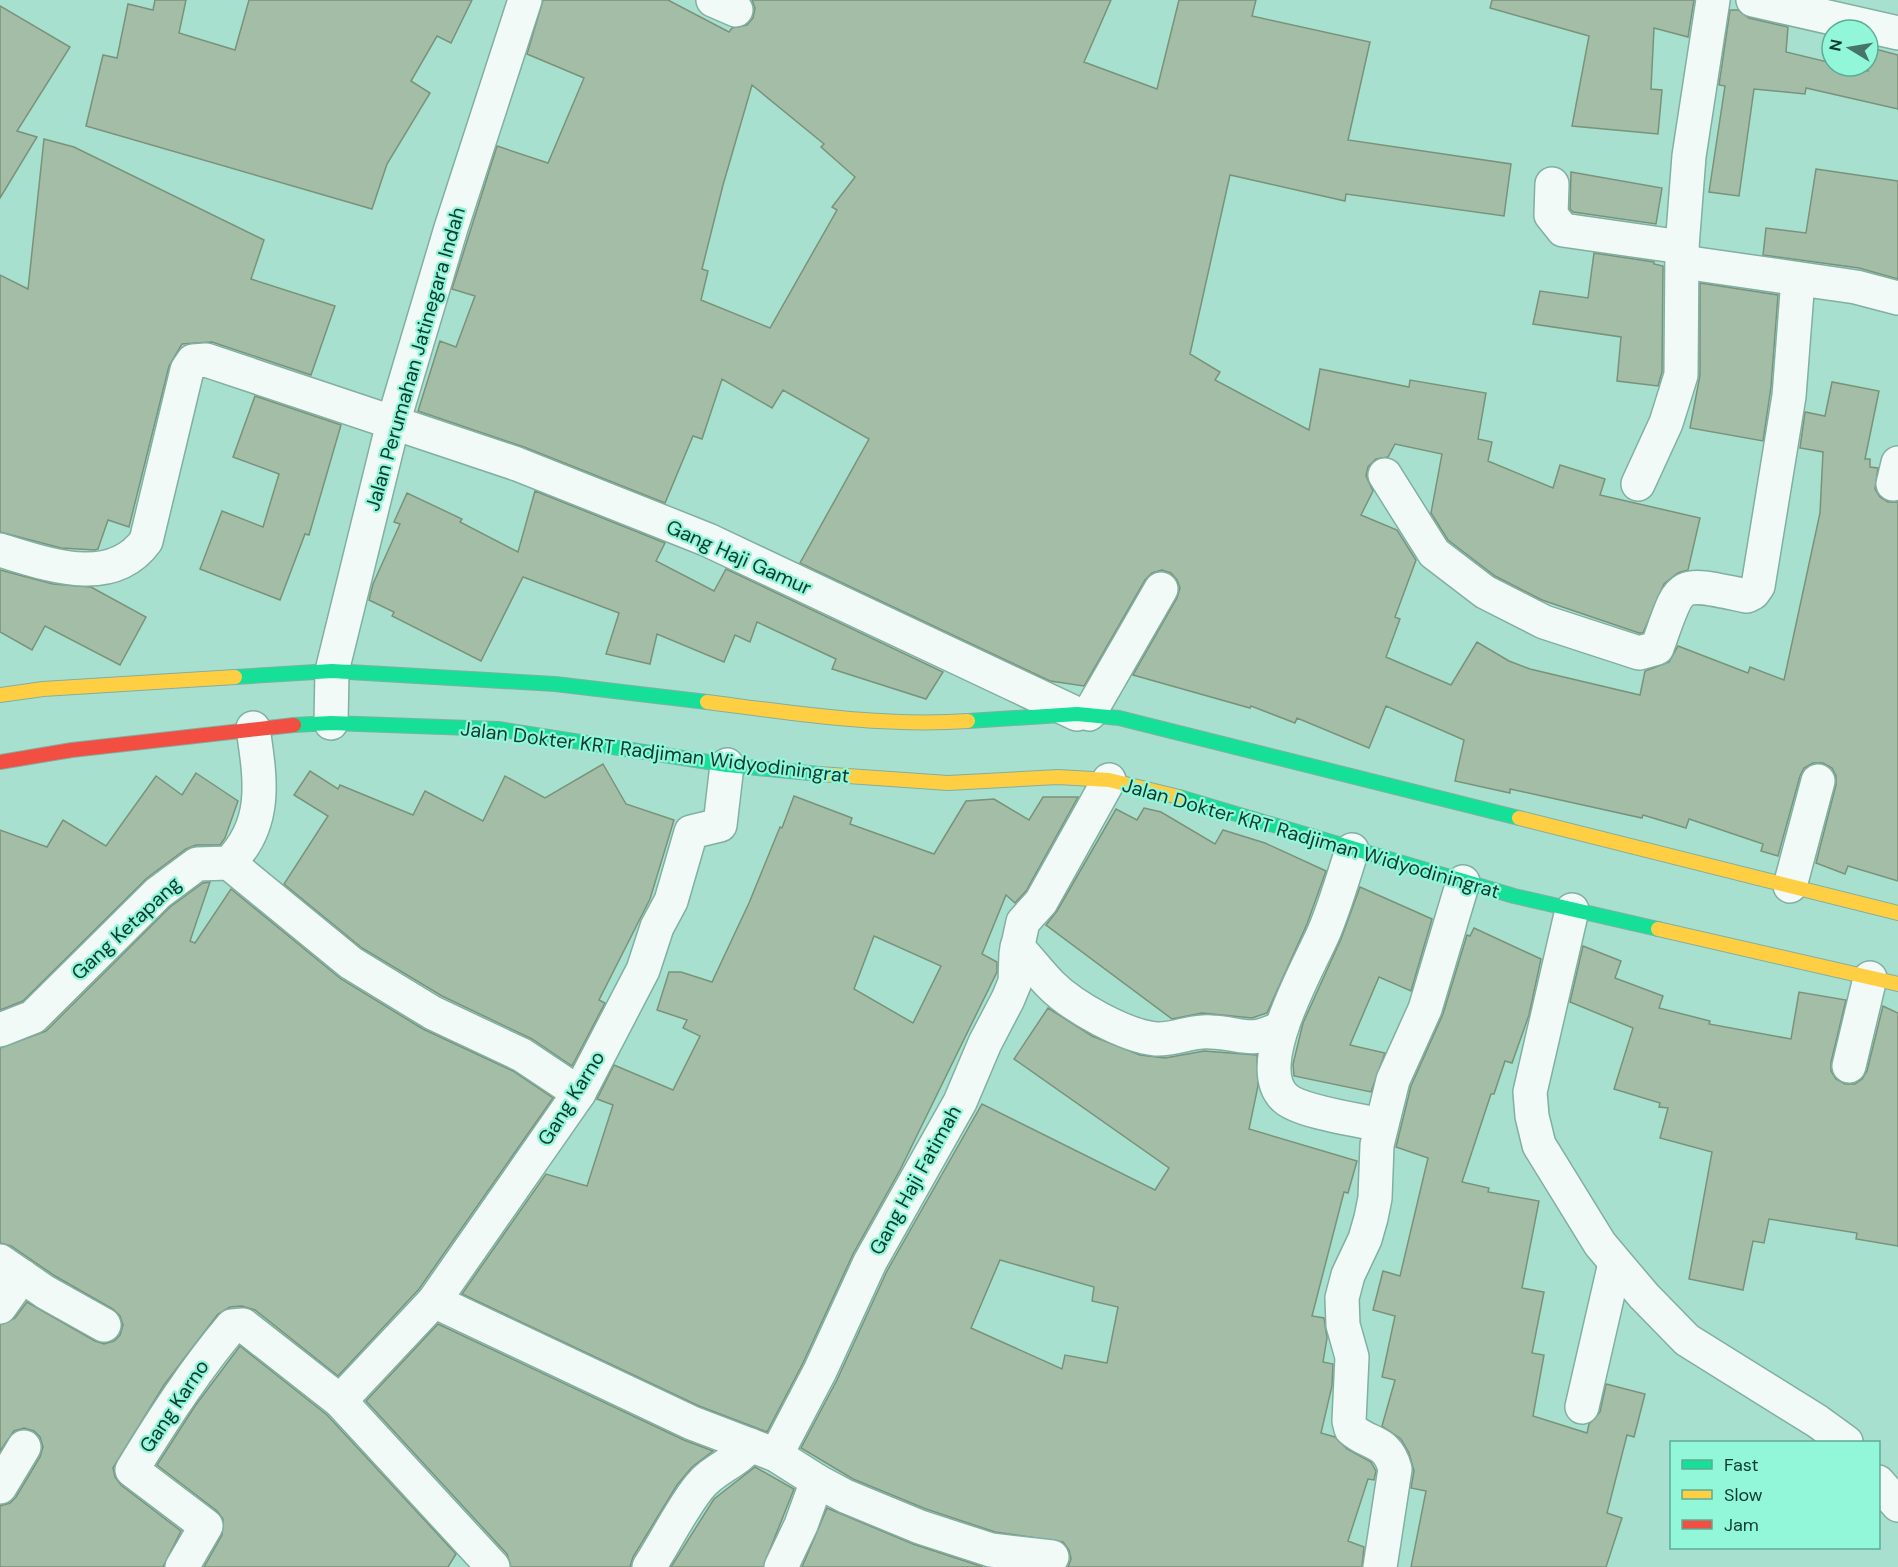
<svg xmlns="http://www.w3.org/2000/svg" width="1898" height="1567" viewBox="0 0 1898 1567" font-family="'DM Sans',sans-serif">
	<rect width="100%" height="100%" fill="#a8e0cf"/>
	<g fill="#a3bda6" stroke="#79937b" stroke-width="1.5" fill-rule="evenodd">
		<path d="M 155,0 L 186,0 L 179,33 L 235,50 L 249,0 L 472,0 L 451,43 L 437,36 L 411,81 L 430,93 L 387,164 L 372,209 L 86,126 L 103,55 L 117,58 L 128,4 L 153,10 Z"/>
		<path d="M 543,0 L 668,0 L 729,32 L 732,28 L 747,25 L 753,18 L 755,8 L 752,0 L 1111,0 L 1084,62 L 1157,89 L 1179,0 L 1256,0 L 1252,16 L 1370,42 L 1348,140 L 1511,164 L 1504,216 L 1346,194 L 1345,201 L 1230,175 L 1190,354 L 1220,372 L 1215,380 L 1309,430 L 1320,369 L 1409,387 L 1410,380 L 1486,393 L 1478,439 L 1492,442 L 1488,461 L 1553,488 L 1560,465 L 1605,479 L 1600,495 L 1700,518 L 1688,570 L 1678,573 L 1664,584 L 1643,633 L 1639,633 L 1542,600 L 1495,576 L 1448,540 L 1431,513 L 1442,454 L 1395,444 L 1388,457 L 1376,459 L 1368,467 L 1366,476 L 1373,491 L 1361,515 L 1397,530 L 1416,560 L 1395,617 L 1400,619 L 1386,657 L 1451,685 L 1477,642 L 1509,661 L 1530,669 L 1640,695 L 1645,671 L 1669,662 L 1678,646 L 1748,673 L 1750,667 L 1784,680 L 1820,513 L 1823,452 L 1800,448 L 1805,412 L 1825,416 L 1832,382 L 1879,391 L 1865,459 L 1870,459 L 1870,467 L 1878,468 L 1875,489 L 1880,497 L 1888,502 L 1898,502 L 1898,881 L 1848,866 L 1845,874 L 1816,863 L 1836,785 L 1836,776 L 1832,768 L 1823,763 L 1813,763 L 1804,768 L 1800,776 L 1778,856 L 1761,851 L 1763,844 L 1689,819 L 1686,828 L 1643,815 L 1642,818 L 1510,789 L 1510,793 L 1455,781 L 1464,740 L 1386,706 L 1369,748 L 1297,718 L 1295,723 L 1251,706 L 1250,708 L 1133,675 L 1177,598 L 1180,588 L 1177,580 L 1171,573 L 1162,570 L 1152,573 L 1145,580 L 1084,686 L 1050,681 L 800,563 L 869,439 L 783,390 L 772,408 L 722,379 L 702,439 L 693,436 L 665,503 L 524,447 L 418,411 L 440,341 L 456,347 L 475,296 L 452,289 L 497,146 L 548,163 L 584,78 L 527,54 ZM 752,85 L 824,144 L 821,147 L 855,177 L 832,207 L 837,210 L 770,328 L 701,300 L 708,271 L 702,269 L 723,185 Z"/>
		<path d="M 1492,0 L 1694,0 L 1688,37 L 1654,28 L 1651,89 L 1662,90 L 1658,134 L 1572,126 L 1589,36 L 1490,8 Z"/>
		<path d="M 0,6 L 70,47 L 17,131 L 37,137 L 0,198 Z"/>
		<path d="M 1730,10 L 1738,10 L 1749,18 L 1788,27 L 1786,52 L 1832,63 L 1832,66 L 1868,71 L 1868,47 L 1898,55 L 1898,109 L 1806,88 L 1805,94 L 1754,89 L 1739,196 L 1709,192 L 1725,86 L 1719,85 Z"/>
		<path d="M 44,139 L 74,147 L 264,240 L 251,279 L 335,306 L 311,375 L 212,342 L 182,344 L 169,366 L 129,527 L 108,520 L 98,549 L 95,550 L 61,548 L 0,532 L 0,275 L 28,289 Z"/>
		<path d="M 1816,169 L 1898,181 L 1898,279 L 1859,268 L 1763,255 L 1766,228 L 1806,233 Z"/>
		<path d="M 1571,172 L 1662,188 L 1656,224 L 1573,212 L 1570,209 Z"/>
		<path d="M 1594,253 L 1654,262 L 1654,264 L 1663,266 L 1662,372 L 1658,386 L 1617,381 L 1621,337 L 1533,324 L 1540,291 L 1588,298 Z"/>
		<path d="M 1700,283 L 1778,295 L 1771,387 L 1763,441 L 1690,428 L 1700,375 Z"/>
		<path d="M 255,396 L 341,425 L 309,535 L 305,534 L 280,600 L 200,569 L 222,511 L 263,527 L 279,474 L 233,457 Z"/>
		<path d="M 535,491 L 665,543 L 656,561 L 714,591 L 726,569 L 943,672 L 926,699 L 832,669 L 836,659 L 757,622 L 750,642 L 735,635 L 724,662 L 657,634 L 650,664 L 606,654 L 619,613 L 523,577 L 481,661 L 392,616 L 394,612 L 369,600 L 373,584 L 400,524 L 394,522 L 407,493 L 462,519 L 460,522 L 518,552 Z"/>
		<path d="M 0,570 L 53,584 L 91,587 L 146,617 L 120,665 L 45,626 L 32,650 L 0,632 Z"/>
		<path d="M 603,764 L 626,804 L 674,820 L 650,899 L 599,1000 L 605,1003 L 572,1066 L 532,1039 L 442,996 L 362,948 L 284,884 L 328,816 L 294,795 L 310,771 L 338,789 L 340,785 L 413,815 L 425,791 L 483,821 L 505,776 L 545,798 Z"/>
		<path d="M 196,773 L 238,801 L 225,838 L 220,845 L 196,845 L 186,849 L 147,878 L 23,1001 L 0,1010 L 0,830 L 47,847 L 63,820 L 106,846 L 156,776 L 182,795 Z"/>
		<path d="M 794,796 L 852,818 L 850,824 L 934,854 L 966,801 L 994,799 L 1029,820 L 1043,797 L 1078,797 L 1026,891 L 1015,903 L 1006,895 L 982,954 L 997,962 L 997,972 L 900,1170 L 853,1254 L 803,1363 L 767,1432 L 699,1406 L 462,1294 L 546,1174 L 587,1186 L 613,1105 L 597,1099 L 614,1065 L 673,1090 L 700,1036 L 683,1028 L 687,1020 L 657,1010 L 669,972 L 681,972 L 712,982 L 749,903 L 780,827 L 782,828 ZM 874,936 L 941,966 L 913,1023 L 854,989 Z"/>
		<path d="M 1144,808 L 1161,812 L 1215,844 L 1223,830 L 1265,843 L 1326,871 L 1307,924 L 1267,1013 L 1252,1018 L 1202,1013 L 1172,1019 L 1046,925 L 1057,911 L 1116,809 L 1137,820 Z"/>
		<path d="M 210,882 L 190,941 L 195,943 L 231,889 L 341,979 L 423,1029 L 513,1071 L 553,1098 L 419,1289 L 338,1376 L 255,1310 L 242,1306 L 230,1307 L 218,1314 L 164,1385 L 113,1468 L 115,1477 L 121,1485 L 181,1531 L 163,1567 L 0,1567 L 0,1506 L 10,1503 L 16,1497 L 40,1457 L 43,1447 L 40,1437 L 34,1431 L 24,1428 L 14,1431 L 0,1451 L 0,1325 L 15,1318 L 27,1302 L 95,1341 L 104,1344 L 114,1341 L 120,1335 L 123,1325 L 120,1316 L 113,1309 L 55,1276 L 11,1246 L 0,1243 L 0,1048 L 46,1031 L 170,907 L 203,883 Z"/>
		<path d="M 1360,887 L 1432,919 L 1411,991 L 1379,977 L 1350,1045 L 1385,1053 L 1371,1092 L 1294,1076 L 1293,1064 L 1303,1023 L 1341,939 Z"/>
		<path d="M 1474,928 L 1541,959 L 1529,1015 L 1512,1063 L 1505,1061 L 1494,1094 L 1491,1094 L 1462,1182 L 1489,1188 L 1488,1192 L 1539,1201 L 1522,1288 L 1544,1292 L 1532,1353 L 1544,1355 L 1533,1416 L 1587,1433 L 1589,1424 L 1600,1412 L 1606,1384 L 1645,1394 L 1634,1437 L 1627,1435 L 1607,1513 L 1622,1518 L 1606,1567 L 1411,1567 L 1426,1491 L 1411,1488 L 1414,1471 L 1409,1453 L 1401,1439 L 1382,1426 L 1395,1380 L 1382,1377 L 1395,1316 L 1373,1310 L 1383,1271 L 1400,1276 L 1428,1158 L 1396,1147 L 1411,1086 L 1443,1014 L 1467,935 L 1470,936 Z"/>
		<path d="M 1583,946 L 1621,961 L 1615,978 L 1663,996 L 1659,1008 L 1710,1021 L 1709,1024 L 1791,1039 L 1799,992 L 1846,1000 L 1831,1062 L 1831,1071 L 1836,1079 L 1845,1084 L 1855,1084 L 1862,1079 L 1867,1071 L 1883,1006 L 1898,1013 L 1898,1246 L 1856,1239 L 1857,1233 L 1769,1219 L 1764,1243 L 1753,1241 L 1743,1290 L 1689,1279 L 1712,1152 L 1660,1138 L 1668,1108 L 1659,1107 L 1660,1103 L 1614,1089 L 1633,1028 L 1570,1002 Z"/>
		<path d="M 1048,1008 L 1092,1036 L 1140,1055 L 1165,1058 L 1204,1051 L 1257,1055 L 1258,1086 L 1249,1129 L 1357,1161 L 1348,1193 L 1344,1192 L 1312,1316 L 1324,1318 L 1327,1338 L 1323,1362 L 1333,1364 L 1332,1386 L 1321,1433 L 1335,1437 L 1347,1449 L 1371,1462 L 1376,1471 L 1374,1480 L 1368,1479 L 1348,1541 L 1364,1547 L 1362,1567 L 1068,1567 L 1071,1559 L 1069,1550 L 1063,1542 L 995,1532 L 926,1509 L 853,1479 L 801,1448 L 837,1380 L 887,1271 L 982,1104 L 1155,1190 L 1169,1168 L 1014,1059 ZM 1000,1260 L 1094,1287 L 1092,1301 L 1118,1307 L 1107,1363 L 1065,1355 L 1062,1369 L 971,1328 Z"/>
		<path d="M 438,1324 L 684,1440 L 713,1451 L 692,1467 L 677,1485 L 633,1557 L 630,1567 L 511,1567 L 507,1554 L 366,1401 Z"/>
		<path d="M 240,1346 L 327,1415 L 456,1554 L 448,1567 L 204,1567 L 222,1535 L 223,1519 L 217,1511 L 157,1465 L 195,1406 Z"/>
		<path d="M 755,1467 L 794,1489 L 763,1567 L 671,1567 L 714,1499 Z"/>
		<path d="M 827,1508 L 913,1544 L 983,1567 L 802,1567 Z"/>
	</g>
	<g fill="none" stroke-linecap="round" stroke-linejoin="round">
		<defs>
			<g id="street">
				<path d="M 713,0 L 736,10"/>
				<path d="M 1753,0 L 1898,33"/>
				<path d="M 1552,184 L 1551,215 L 1563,230 L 1682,247"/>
				<path d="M 1683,262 L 1856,287 L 1898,298"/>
				<path d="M 1385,475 L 1434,553 L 1485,592 L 1544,622 L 1639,653 L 1657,648 C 1682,579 1674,581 1747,596 L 1753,593 L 1758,586 L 1789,396 L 1798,279"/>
				<path d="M 1638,484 L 1666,423 L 1681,375 L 1682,247 L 1689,156 L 1713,0"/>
				<path d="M 1893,484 L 1898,463"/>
				<path d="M 0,550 C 47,564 111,589 146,541 L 187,370 L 193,361 L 206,360 L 517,464 L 708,540 L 1077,714"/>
				<path d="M 1089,714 L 1161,589"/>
				<path d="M 331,723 L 332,671 L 393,423 L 451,228 L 525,0"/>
				<path d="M 1352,850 C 1343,878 1335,906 1324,932 C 1309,967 1250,1066 1285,1098 C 1300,1112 1359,1120 1381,1125"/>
				<path d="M 229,863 L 351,963 L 433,1013 L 522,1055 L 579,1093"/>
				<path d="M 1790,886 L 1818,781"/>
				<path d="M 1572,910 L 1530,1092 L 1532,1116 L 1539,1145 L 1600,1244 L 1644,1296 L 1687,1340 L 1817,1421 L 1846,1442"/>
				<path d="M 1017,947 C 1029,959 1039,973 1051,985 C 1073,1007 1125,1036 1156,1039 C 1175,1040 1192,1030 1211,1032 C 1243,1033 1249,1045 1282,1027"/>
				<path d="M 0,1030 L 33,1017 L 158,893 L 197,864 L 229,863 C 269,823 260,777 253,728"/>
				<path d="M 1849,1066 L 1870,978"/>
				<path d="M 0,1261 L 45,1292 L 104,1325"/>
				<path d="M 434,1301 L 692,1423 L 776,1455 L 817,1481 L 801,1525 L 781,1567"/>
				<path d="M 0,1307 L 22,1276"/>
				<path d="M 340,1401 L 434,1301 L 579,1093 L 643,970 L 657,927 L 671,901 L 691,832 L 720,825 L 727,765"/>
				<path d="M 1582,1407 L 1615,1263"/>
				<path d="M 776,1455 L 820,1371 L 870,1262 L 960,1102 L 985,1043 L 1008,999 L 1015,982 L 1016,954 L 1023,922 L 1041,902 L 1109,780"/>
				<path d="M 817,1481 L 845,1496 L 920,1527 L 991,1550 L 1052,1557"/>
				<path d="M 1878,1482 L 1898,1505"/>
				<path d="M 0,1487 L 24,1447"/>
				<path d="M 182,1567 L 206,1526 L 132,1470 C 163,1419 194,1371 232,1326 L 243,1325 L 340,1401 L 493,1567"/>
				<path d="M 649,1567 C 666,1541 680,1511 699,1487 C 713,1469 736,1463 750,1445"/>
				<path d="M 1380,1567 L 1395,1469 C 1387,1439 1370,1446 1351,1429 L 1349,1421 L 1352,1357 L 1343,1325 L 1342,1298 L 1348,1275 L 1365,1239 L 1371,1218 L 1375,1198 L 1377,1145 L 1393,1080 L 1425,1009 L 1463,882"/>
			</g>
			<g id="fast">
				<path d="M 235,677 L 332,671 L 555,684 L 707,702"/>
				<path d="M 968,721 L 1077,714 L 1119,718 L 1519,818"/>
				<path d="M 294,725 L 331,723 L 498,729 L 727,765 L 819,774"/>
				<path d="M 1179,797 L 1514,896 L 1658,929"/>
			</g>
			<g id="slow">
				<path d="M 0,695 L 43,689 L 235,677"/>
				<path d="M 707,702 C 793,713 881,727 968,721"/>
				<path d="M 819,774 L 948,783 L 1058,777 L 1109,780 L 1179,797"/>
				<path d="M 1519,818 L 1898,913"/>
				<path d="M 1658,929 L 1898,984"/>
			</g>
			<path id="jam" d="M 0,762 L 72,750 L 294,725"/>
		</defs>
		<use href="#street" stroke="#81afa2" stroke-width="36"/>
		<use href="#fast" stroke="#81afa2" stroke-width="16"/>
		<use href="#slow" stroke="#81afa2" stroke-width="16"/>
		<use href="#jam" stroke="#81afa2" stroke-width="16"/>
		<use href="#street" stroke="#f2faf8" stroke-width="33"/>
		<use href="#fast" stroke="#16e098" stroke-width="14"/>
		<use href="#slow" stroke="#ffcf43" stroke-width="14"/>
		<use href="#jam" stroke="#f24e42" stroke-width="14"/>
	</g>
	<g text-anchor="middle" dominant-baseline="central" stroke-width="4.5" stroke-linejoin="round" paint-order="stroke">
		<g font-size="20" fill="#0e3b30" stroke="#91f7d8">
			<text transform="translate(415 359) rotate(-74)">Jalan Perumahan Jatinegara Indah</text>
			<text transform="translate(739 557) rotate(24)">Gang Haji Gamur</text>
			<text transform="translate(655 752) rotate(7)">Jalan Dokter KRT Radjiman Widyodiningrat</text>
			<text transform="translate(1311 838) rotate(16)">Jalan Dokter KRT Radjiman Widyodiningrat</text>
			<text transform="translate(126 928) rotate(-43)">Gang Ketapang</text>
			<text transform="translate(571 1098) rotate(-58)">Gang Karno</text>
			<text transform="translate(915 1180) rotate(-61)">Gang Haji Fatimah</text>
			<text transform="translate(174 1406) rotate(-56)">Gang Karno</text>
		</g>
	</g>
	<rect x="1670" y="1441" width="210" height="108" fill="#91f7d8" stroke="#5dac95" stroke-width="1.5"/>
	<rect x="1682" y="1460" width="30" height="9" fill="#16e098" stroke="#5dac95" stroke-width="1.5"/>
	<text x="1724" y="1471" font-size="18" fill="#0e3b30">Fast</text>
	<rect x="1682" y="1490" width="30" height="9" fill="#ffcf43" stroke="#5dac95" stroke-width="1.5"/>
	<text x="1724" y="1501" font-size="18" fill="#0e3b30">Slow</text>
	<rect x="1682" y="1520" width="30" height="9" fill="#f24e42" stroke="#5dac95" stroke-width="1.5"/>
	<text x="1724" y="1531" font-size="18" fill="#0e3b30">Jam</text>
	<g transform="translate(1850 48) rotate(281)"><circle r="28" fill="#91f7d8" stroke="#5dac95" stroke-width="1.5"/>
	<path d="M0-4.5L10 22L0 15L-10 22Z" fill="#447568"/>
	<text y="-9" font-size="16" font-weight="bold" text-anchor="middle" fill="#0e3b30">N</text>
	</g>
</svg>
